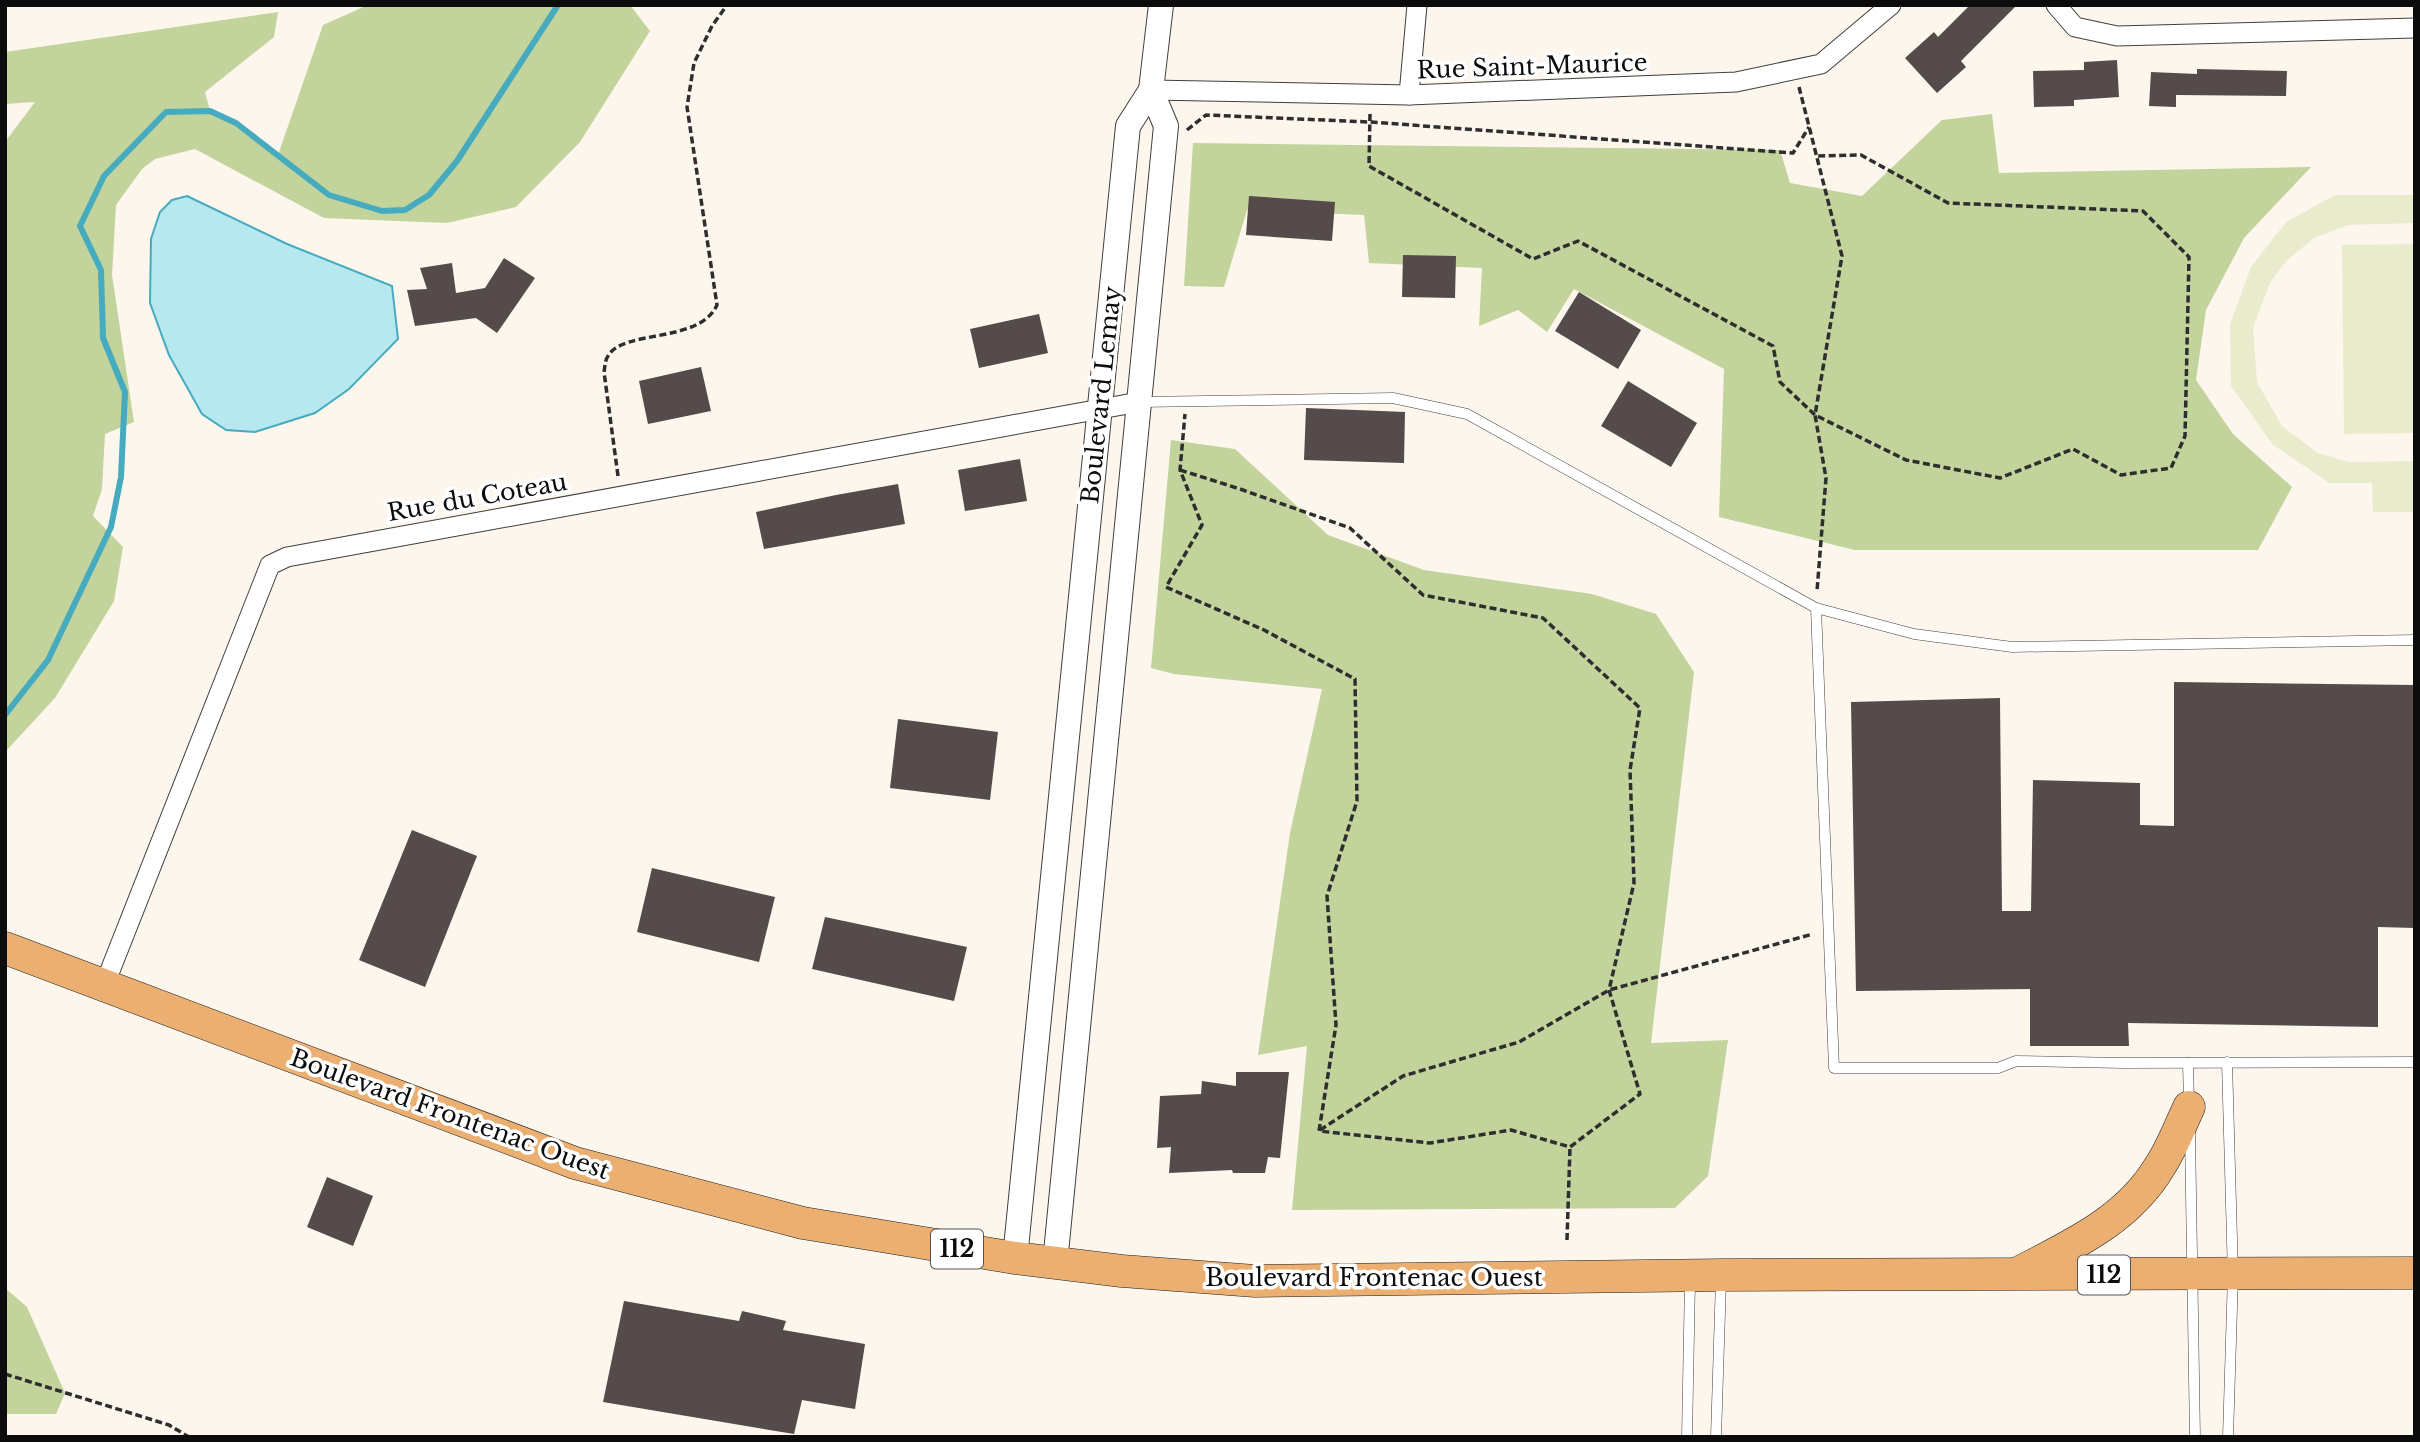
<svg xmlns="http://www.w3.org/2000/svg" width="2420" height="1442" viewBox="0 0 2420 1442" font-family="'Libre Baskerville',serif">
	<rect width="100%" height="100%" fill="#fdf6ed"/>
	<g fill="#c2d39c">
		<path d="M 368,5 L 630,5 L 650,31 L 580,142 L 516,207 L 447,223 L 324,218 L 195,149 L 155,159 L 142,169 L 116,205 L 112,275 L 134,422 L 105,434 L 102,489 L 93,516 L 123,547 L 114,601 L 55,698 L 5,752 L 5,142 L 35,102 L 5,104 L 5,52 L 278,12 L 274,37 L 205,92 L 210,111 L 236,123 L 278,155 L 323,25 Z"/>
		<path d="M 1992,114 L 1999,173 L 2311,167 L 2244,238 L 2206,310 L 2196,380 L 2233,434 L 2292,487 L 2258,550 L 1855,550 L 1719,517 L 1724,369 L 1574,289 L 1547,332 L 1518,310 L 1479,326 L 1482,268 L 1369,263 L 1364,215 L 1247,210 L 1224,287 L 1184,286 L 1193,143 L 1780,150 L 1790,183 L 1862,196 L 1942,120 Z"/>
		<path d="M 1171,440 L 1235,449 L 1328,535 L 1424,570 L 1592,594 L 1656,614 L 1694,672 L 1651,1043 L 1728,1040 L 1708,1176 L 1675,1208 L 1292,1210 L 1307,1046 L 1258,1055 L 1290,833 L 1322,689 L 1174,674 L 1151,668 Z"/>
		<path d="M 5,1288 L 27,1307 L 65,1393 L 56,1414 L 5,1414 Z"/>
	</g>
	<g fill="#e9eccc">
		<path d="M 2335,195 L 2415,195 L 2415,223 L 2348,225 L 2314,238 L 2286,261 L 2270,283 L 2253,328 L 2257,382 L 2282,426 L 2318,453 L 2349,462 L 2415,461 L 2415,512 L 2373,512 L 2372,483 L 2329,483 L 2272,444 L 2231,386 L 2230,324 L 2251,267 L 2286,222 Z"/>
		<path d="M 2415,244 L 2415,433 L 2344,434 L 2342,245 Z"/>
	</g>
	<path fill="#b7e8ef" stroke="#46abbe" stroke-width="2" d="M 187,196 L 287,244 L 392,286 L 398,339 L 349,389 L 315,413 L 255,432 L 226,430 L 202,414 L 169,355 L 150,303 L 151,239 L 160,212 L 172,200 Z"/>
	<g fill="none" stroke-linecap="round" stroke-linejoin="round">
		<path stroke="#46abbe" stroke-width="6" d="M 5,715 L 48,660 L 111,527 L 121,477 L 125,392 L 103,338 L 101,270 L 80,226 L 104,176 L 166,112 L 210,111 L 236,123 L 329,195 L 382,211 L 405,210 L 429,195 L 457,161 L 558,5"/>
	</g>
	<g fill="#544b4a">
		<path d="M 1970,5 L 2017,5 L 1961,61 L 1966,67 L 1937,93 L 1905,58 L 1934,32 L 1938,37 Z"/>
		<path d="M 2117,60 L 2119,97 L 2074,100 L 2074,106 L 2034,107 L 2033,71 L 2084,70 L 2084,62 Z"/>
		<path d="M 2197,69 L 2287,71 L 2286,96 L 2176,95 L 2176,107 L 2149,106 L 2151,72 L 2197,74 Z"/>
		<path d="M 1249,196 L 1335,202 L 1332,241 L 1246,235 Z"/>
		<path d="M 1403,255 L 1456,256 L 1455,298 L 1402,297 Z"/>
		<path d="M 504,258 L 535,278 L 497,333 L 476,318 L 415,326 L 407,290 L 427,289 L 420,268 L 452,263 L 456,293 L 485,288 Z"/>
		<path d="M 1579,292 L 1641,330 L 1618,369 L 1555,331 Z"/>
		<path d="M 1039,314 L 1048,353 L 979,368 L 970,329 Z"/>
		<path d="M 701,367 L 711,411 L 648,424 L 639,381 Z"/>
		<path d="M 1628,381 L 1697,423 L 1671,467 L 1601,426 Z"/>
		<path d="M 1306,408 L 1405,412 L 1404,463 L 1304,460 Z"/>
		<path d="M 1020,459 L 1027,501 L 965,511 L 958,470 Z"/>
		<path d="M 898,484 L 905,524 L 764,549 L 756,512 L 836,495 Z"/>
		<path d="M 2174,682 L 2415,685 L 2415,928 L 2378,927 L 2378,1027 L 2128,1023 L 2129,1046 L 2030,1046 L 2030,989 L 1856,991 L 1851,702 L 2000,698 L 2002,911 L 2031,911 L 2033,780 L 2140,783 L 2140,825 L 2174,826 Z"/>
		<path d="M 898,719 L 998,732 L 990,800 L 890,788 Z"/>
		<path d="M 412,830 L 477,856 L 425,987 L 359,960 Z"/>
		<path d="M 652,868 L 775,897 L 759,962 L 637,932 Z"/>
		<path d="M 825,917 L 967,947 L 954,1001 L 812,969 Z"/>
		<path d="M 1236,1072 L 1289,1072 L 1280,1158 L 1268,1157 L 1265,1173 L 1233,1173 L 1232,1170 L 1169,1173 L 1171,1147 L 1157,1148 L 1160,1096 L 1201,1094 L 1202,1081 L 1236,1086 Z"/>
		<path d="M 327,1177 L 373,1196 L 353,1246 L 307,1227 Z"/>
		<path d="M 624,1301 L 739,1321 L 742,1311 L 786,1321 L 783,1330 L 865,1344 L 855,1409 L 802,1400 L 794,1434 L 603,1402 Z"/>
	</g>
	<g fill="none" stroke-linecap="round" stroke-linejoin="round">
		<defs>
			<g id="service">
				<path d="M 1139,402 L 1393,398 L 1467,414 L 1816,608 L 1914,634 L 2012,647 L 2415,640"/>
				<path d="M 1816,608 L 1834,1068 L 1998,1068 L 2016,1061 L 2124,1063 L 2415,1062"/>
				<path d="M 2227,1062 L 2233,1275 L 2228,1437"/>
				<path d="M 2188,1063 L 2189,1104"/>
				<path d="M 2190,1133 L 2195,1437"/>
				<path d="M 1687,1437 L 1690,1280"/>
				<path d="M 1716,1437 L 1721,1280"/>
			</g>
			<g id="minor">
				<path d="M 2056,5 L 2075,27 L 2117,36 L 2415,28"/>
				<path d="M 1151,90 L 1409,95 L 1736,82 L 1821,64 L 1891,5"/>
				<path d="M 1409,95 L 1417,5"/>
				<path d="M 104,986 L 270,565 L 287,557 L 1139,402"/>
			</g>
			<g id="tertiary">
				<path d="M 1015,1258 L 1128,126 L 1151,90 L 1161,5"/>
				<path d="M 1055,1263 L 1166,126 L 1151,90"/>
			</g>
			<g id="primary">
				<path d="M 5,948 L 575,1163 L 803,1223 L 1015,1258 L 1122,1271 L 1255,1281 L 1721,1275 L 2415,1273"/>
				<path d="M 2018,1273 C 2072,1245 2128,1220 2160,1166 C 2172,1148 2180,1126 2189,1107"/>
			</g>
		</defs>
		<use href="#service" stroke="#3f3f3f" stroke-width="11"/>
		<use href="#minor" stroke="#3f3f3f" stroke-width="21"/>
		<use href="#tertiary" stroke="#3f3f3f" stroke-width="26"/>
		<use href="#primary" stroke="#1d1d1d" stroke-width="33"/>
		<g stroke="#2e2e2e" stroke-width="3.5" stroke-dasharray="7 3.5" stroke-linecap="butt">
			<path d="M 1799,87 L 1842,256 L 1815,415 L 1826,478 L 1817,591"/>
			<path d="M 1370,114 L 1369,166 L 1533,259 L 1578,241 L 1773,346 L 1780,382 L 1815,415 L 1906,460 L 2000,478 L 2073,449 L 2121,475 L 2171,468 L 2185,436 L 2189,257 L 2143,211 L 1948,203 L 1861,155 L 1816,156"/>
			<path d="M 1187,130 L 1206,115 L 1370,122 L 1793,153 L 1809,127"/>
			<path d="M 1180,470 L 1240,489 L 1350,528 L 1423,595 L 1543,618 L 1640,708 L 1630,770 L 1634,883 L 1609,990 L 1640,1094 L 1570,1147 L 1511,1130 L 1430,1143 L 1319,1131 L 1336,1025 L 1327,896 L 1357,801 L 1355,679 L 1264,630 L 1166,587 L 1202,525 L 1180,470 L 1185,414"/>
			<path d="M 618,476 L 604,372 C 605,367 605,360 608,356 C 623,329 699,344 717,305 L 687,107 L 694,63 L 712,26 L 727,5"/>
			<path d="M 1320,1130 L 1403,1076 L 1519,1042 L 1609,990 L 1813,934"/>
			<path d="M 1567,1240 L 1570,1147"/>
			<path d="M 5,1374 L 169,1425 L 189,1437"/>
		</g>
		<use href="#service" stroke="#fff" stroke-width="10"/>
		<use href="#minor" stroke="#fff" stroke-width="19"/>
		<use href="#tertiary" stroke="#fff" stroke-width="24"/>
		<use href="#primary" stroke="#eaaf71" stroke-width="32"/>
	</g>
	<g text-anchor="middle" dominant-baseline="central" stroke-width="7" stroke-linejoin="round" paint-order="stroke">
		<g fill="#fff" stroke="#555" stroke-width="2">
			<rect x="931" y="1229.5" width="52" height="39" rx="5"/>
			<rect x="2078" y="1255.5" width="52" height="39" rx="5"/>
		</g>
		<g font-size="23" font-weight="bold" fill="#0c0c0c">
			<text x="957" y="1249">112</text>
			<text x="2104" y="1275">112</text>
		</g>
		<g font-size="24" fill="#0c0c0c" stroke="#fff">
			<text transform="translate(1532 66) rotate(-2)">Rue Saint-Maurice</text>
			<text transform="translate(1101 395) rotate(-84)">Boulevard Lemay</text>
			<text transform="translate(477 497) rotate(-10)">Rue du Coteau</text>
			<text transform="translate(450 1114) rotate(20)">Boulevard Frontenac Ouest</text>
			<text x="1374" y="1277">Boulevard Frontenac Ouest</text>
		</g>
	</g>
	<rect width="2420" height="1442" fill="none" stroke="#0c0c0c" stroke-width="14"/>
</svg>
